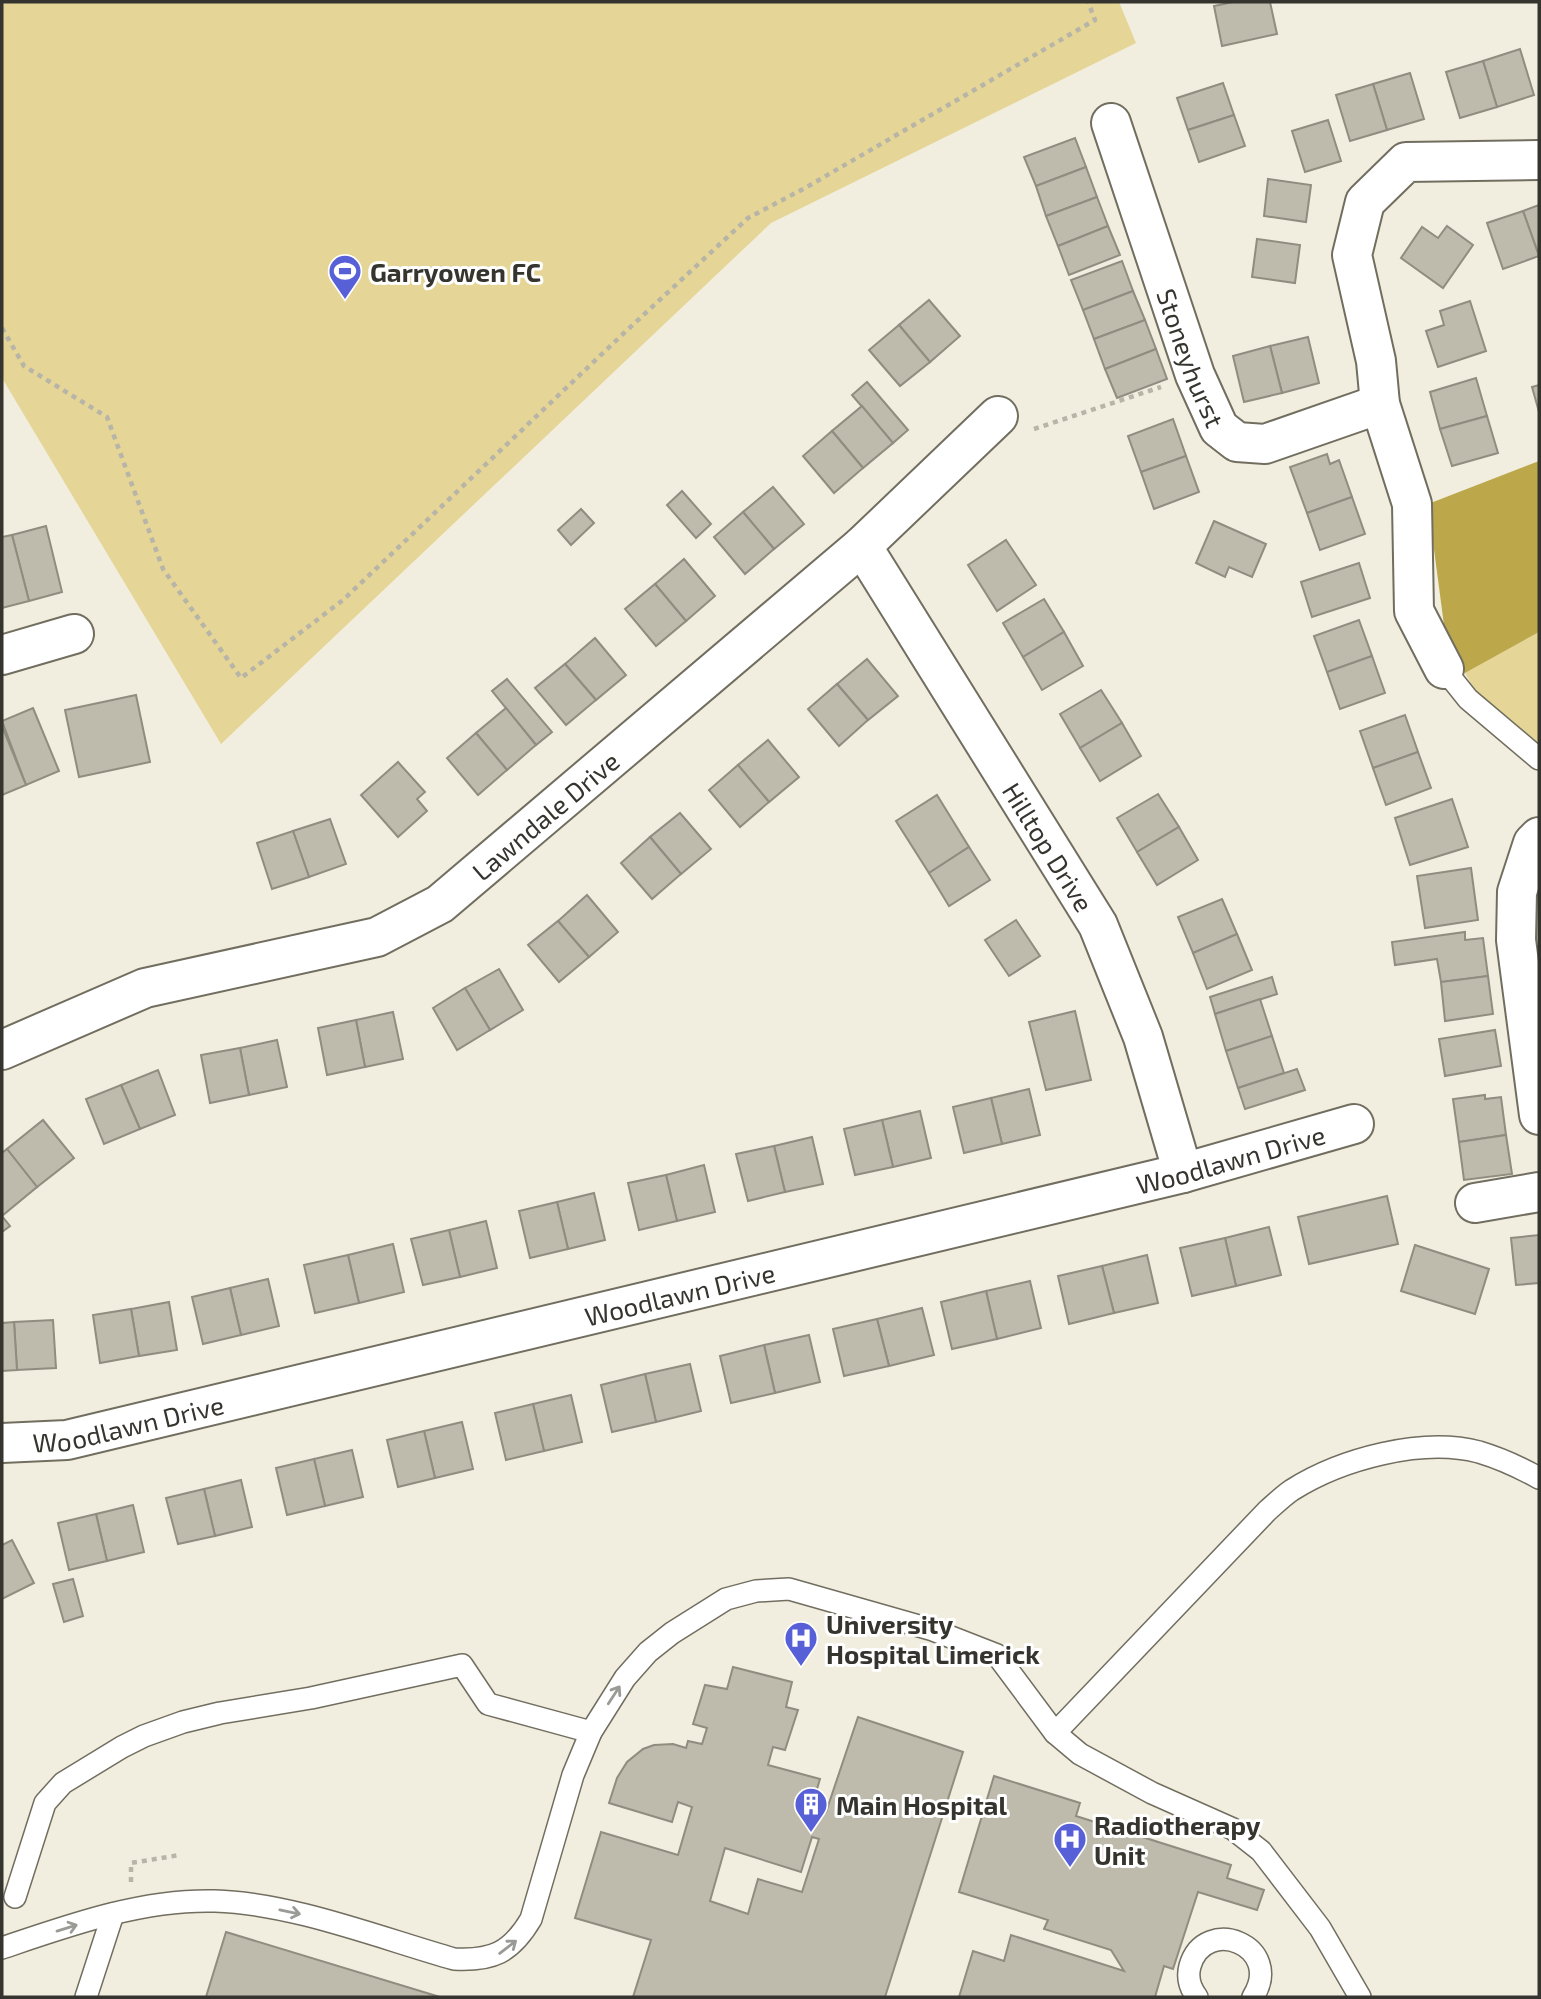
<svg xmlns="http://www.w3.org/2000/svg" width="1541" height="1999" viewBox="0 0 1541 1999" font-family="'Exo 2',sans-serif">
	<rect width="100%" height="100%" fill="#f2eedf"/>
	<g fill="#e5d596">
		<path d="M 2,2 L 1119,2 L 1136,43 L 771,223 L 221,744 L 2,378 Z"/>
		<path d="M 1539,632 L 1539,745 L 1479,698 L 1465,673 Z"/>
	</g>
	<path fill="#bda74b" d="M 1539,461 L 1539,632 L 1465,673 L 1444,625 L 1428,504 Z"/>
	<g fill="#bebaac" stroke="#908c7f" stroke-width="2" fill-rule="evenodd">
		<path d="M 1233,2 L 1270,2 L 1277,34 L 1222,46 L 1214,6 Z"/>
		<path d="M 1520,49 L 1534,95 L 1497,107 L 1483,61 Z"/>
		<path d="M 1483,61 L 1497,107 L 1460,118 L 1446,72 Z"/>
		<path d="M 1410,73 L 1424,119 L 1387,130 L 1373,84 Z"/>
		<path d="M 1223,83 L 1234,115 L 1188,130 L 1177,98 Z"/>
		<path d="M 1373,84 L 1387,130 L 1350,141 L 1336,95 Z"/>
		<path d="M 1234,115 L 1245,146 L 1199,162 L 1188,130 Z"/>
		<path d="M 1328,120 L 1341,161 L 1305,172 L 1292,131 Z"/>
		<path d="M 1075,138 L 1086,167 L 1036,186 L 1024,157 Z"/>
		<path d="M 1086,167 L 1097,197 L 1046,216 L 1036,186 Z"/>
		<path d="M 1268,179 L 1311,185 L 1306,222 L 1264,216 Z"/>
		<path d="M 1097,197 L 1108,226 L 1058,246 L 1046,216 Z"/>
		<path d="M 1539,205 L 1539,256 L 1523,211 Z"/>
		<path d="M 1523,211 L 1539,256 L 1503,269 L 1487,223 Z"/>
		<path d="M 1108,226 L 1120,255 L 1069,275 L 1058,246 Z"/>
		<path d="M 1447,226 L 1473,245 L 1443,288 L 1401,258 L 1422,227 L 1438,238 Z"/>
		<path d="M 1257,239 L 1300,245 L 1295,283 L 1252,277 Z"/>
		<path d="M 1122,261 L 1133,291 L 1083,310 L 1071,280 Z"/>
		<path d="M 1133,291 L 1145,320 L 1094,339 L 1083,310 Z"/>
		<path d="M 929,300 L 960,336 L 930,362 L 899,325 Z"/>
		<path d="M 1470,301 L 1486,351 L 1438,367 L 1426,331 L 1444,325 L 1440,311 Z"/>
		<path d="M 1145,320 L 1156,349 L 1105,369 L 1094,339 Z"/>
		<path d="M 899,325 L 930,362 L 900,386 L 869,350 Z"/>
		<path d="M 1308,337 L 1319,383 L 1282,393 L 1270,346 Z"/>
		<path d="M 1270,346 L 1282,393 L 1244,402 L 1233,356 Z"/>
		<path d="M 1156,349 L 1167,379 L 1117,398 L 1105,369 Z"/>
		<path d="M 1476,378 L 1487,416 L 1440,429 L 1430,392 Z"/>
		<path d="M 867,382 L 908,430 L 893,443 L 852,395 Z"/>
		<path d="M 1539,385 L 1539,412 L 1532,387 Z"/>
		<path d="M 862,406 L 893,443 L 863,468 L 832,431 Z"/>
		<path d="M 1487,416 L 1498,453 L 1452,466 L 1440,429 Z"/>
		<path d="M 1173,419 L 1186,456 L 1141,472 L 1128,436 Z"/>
		<path d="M 832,431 L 863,468 L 834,493 L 803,456 Z"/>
		<path d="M 1327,454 L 1330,464 L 1339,460 L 1352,497 L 1307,513 L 1290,467 Z"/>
		<path d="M 1186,456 L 1199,492 L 1154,509 L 1141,472 Z"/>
		<path d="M 773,487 L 804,524 L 774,549 L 743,512 Z"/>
		<path d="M 682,491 L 711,524 L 696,538 L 667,505 Z"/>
		<path d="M 1352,497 L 1365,534 L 1320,550 L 1307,513 Z"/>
		<path d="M 581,509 L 594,523 L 571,545 L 558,530 Z"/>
		<path d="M 743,512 L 774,549 L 745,574 L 714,537 Z"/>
		<path d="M 1214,521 L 1266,544 L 1252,577 L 1229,567 L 1225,577 L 1196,563 Z"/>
		<path d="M 46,526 L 62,592 L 29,601 L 12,535 Z"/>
		<path d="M 12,535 L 29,601 L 2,608 L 2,537 Z"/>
		<path d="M 1006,540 L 1036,585 L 997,611 L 968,565 Z"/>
		<path d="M 684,559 L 715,596 L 686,621 L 655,584 Z"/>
		<path d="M 1359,563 L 1370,598 L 1312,617 L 1301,582 Z"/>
		<path d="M 655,584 L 686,621 L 656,646 L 625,609 Z"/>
		<path d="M 1044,599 L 1064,632 L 1023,657 L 1003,623 Z"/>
		<path d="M 1359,620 L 1372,656 L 1327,672 L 1314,636 Z"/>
		<path d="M 1064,632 L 1083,666 L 1042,690 L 1023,657 Z"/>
		<path d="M 595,638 L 626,675 L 596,700 L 565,664 Z"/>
		<path d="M 1372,656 L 1385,693 L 1340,709 L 1327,672 Z"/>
		<path d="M 867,659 L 898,696 L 868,720 L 837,684 Z"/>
		<path d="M 565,664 L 596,700 L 566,725 L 535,688 Z"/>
		<path d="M 507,679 L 552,732 L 536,745 L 492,691 Z"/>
		<path d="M 837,684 L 868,720 L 839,746 L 808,709 Z"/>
		<path d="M 1101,690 L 1122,723 L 1080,748 L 1060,714 Z"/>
		<path d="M 136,695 L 150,762 L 79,777 L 65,710 Z"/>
		<path d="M 33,708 L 59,771 L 26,785 L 2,721 Z"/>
		<path d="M 506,708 L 536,745 L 507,770 L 476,733 Z"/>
		<path d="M 1405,715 L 1418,752 L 1373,768 L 1360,731 Z"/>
		<path d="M 1122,723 L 1141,756 L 1100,781 L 1080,748 Z"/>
		<path d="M 2,726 L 26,785 L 2,795 Z"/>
		<path d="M 476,733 L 507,770 L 478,795 L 447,758 Z"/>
		<path d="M 768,740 L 799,777 L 769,802 L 738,765 Z"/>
		<path d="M 1418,752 L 1431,788 L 1386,805 L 1373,768 Z"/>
		<path d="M 398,762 L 425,792 L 417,799 L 427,811 L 398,837 L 361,795 Z"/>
		<path d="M 738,765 L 769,802 L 740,827 L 709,790 Z"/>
		<path d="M 1158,794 L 1179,827 L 1137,852 L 1117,818 Z"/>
		<path d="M 937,795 L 969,847 L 929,873 L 896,821 Z"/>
		<path d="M 1452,799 L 1468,847 L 1410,865 L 1395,818 Z"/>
		<path d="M 680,813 L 711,849 L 681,874 L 650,837 Z"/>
		<path d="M 330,819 L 346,864 L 309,877 L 293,831 Z"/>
		<path d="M 1179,827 L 1198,860 L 1157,885 L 1137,852 Z"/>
		<path d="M 293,831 L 309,877 L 272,889 L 257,843 Z"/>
		<path d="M 650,837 L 681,874 L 652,899 L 621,863 Z"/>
		<path d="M 969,847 L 990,880 L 949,906 L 929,873 Z"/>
		<path d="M 1471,868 L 1478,920 L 1425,928 L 1417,876 Z"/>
		<path d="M 587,895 L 618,932 L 589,957 L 558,921 Z"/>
		<path d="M 1222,899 L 1237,934 L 1193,953 L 1178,917 Z"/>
		<path d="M 1016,920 L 1040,956 L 1009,976 L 985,940 Z"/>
		<path d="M 558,921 L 589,957 L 559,982 L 528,945 Z"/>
		<path d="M 1465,932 L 1465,940 L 1483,938 L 1488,976 L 1441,982 L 1437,959 L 1395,965 L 1392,942 Z"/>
		<path d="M 1237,934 L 1252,970 L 1207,989 L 1193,953 Z"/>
		<path d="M 499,969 L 523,1010 L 490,1030 L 465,988 Z"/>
		<path d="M 1488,976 L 1493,1014 L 1445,1021 L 1441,982 Z"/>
		<path d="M 1272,977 L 1277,994 L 1215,1014 L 1210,997 Z"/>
		<path d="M 465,988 L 490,1030 L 457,1050 L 433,1008 Z"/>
		<path d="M 1260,999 L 1272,1036 L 1226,1051 L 1215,1014 Z"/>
		<path d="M 1075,1011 L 1091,1080 L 1046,1090 L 1029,1022 Z"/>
		<path d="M 393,1012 L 403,1059 L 365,1067 L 356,1020 Z"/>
		<path d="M 356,1020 L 365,1067 L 327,1075 L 318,1028 Z"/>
		<path d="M 1495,1030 L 1501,1066 L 1445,1076 L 1439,1039 Z"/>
		<path d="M 1272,1036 L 1284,1073 L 1238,1088 L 1226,1051 Z"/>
		<path d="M 277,1040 L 287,1087 L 249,1095 L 240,1048 Z"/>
		<path d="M 240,1048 L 249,1095 L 210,1103 L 201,1055 Z"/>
		<path d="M 1297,1069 L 1305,1090 L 1245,1109 L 1238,1088 Z"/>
		<path d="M 158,1070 L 175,1115 L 140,1129 L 121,1085 Z"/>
		<path d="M 121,1085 L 140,1129 L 104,1144 L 86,1099 Z"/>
		<path d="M 1029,1089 L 1040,1135 L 1002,1144 L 991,1098 Z"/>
		<path d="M 1485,1095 L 1485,1099 L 1501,1097 L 1506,1135 L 1459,1142 L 1453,1099 Z"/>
		<path d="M 991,1098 L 1002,1144 L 964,1153 L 953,1107 Z"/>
		<path d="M 920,1111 L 931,1158 L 893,1167 L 882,1120 Z"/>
		<path d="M 43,1120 L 74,1158 L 37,1187 L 7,1149 Z"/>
		<path d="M 882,1120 L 893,1167 L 855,1175 L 844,1129 Z"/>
		<path d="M 1506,1135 L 1512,1174 L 1464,1180 L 1459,1142 Z"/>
		<path d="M 812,1137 L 823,1184 L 785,1192 L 774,1146 Z"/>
		<path d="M 774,1146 L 785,1192 L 748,1201 L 736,1154 Z"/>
		<path d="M 7,1149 L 37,1187 L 2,1216 L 10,1226 L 2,1232 L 2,1153 Z"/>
		<path d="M 704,1165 L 715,1212 L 677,1221 L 666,1175 Z"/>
		<path d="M 666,1175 L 677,1221 L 639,1230 L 628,1183 Z"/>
		<path d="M 594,1193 L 605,1240 L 568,1249 L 557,1202 Z"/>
		<path d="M 1387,1196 L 1398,1244 L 1309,1264 L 1298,1217 Z"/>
		<path d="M 557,1202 L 568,1249 L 530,1258 L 519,1211 Z"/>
		<path d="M 486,1221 L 497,1268 L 460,1277 L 449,1230 Z"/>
		<path d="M 1269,1227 L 1281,1275 L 1236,1286 L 1225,1238 Z"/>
		<path d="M 449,1230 L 460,1277 L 423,1285 L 411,1239 Z"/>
		<path d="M 1539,1235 L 1539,1283 L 1516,1285 L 1511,1238 Z"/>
		<path d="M 1225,1238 L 1236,1286 L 1192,1296 L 1180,1248 Z"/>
		<path d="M 393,1244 L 404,1292 L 359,1303 L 348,1255 Z"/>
		<path d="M 1415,1245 L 1489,1269 L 1475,1314 L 1401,1291 Z"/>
		<path d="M 348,1255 L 359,1303 L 315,1313 L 304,1265 Z"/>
		<path d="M 1147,1255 L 1158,1303 L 1114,1313 L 1102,1266 Z"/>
		<path d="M 1102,1266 L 1114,1313 L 1069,1324 L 1058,1276 Z"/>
		<path d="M 268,1279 L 279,1326 L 241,1335 L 230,1288 Z"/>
		<path d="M 1030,1281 L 1041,1328 L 997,1339 L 986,1291 Z"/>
		<path d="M 230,1288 L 241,1335 L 203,1344 L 192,1297 Z"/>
		<path d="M 986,1291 L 997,1339 L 952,1349 L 941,1302 Z"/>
		<path d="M 169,1302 L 177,1350 L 139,1356 L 131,1309 Z"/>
		<path d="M 922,1308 L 934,1355 L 889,1366 L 877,1319 Z"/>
		<path d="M 131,1309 L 139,1356 L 100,1363 L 93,1315 Z"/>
		<path d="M 877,1319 L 889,1366 L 844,1376 L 833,1329 Z"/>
		<path d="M 53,1320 L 56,1368 L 17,1370 L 14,1322 Z"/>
		<path d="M 14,1322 L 17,1370 L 2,1371 L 2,1323 Z"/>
		<path d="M 809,1335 L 820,1382 L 775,1393 L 764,1345 Z"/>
		<path d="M 764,1345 L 775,1393 L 731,1403 L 720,1356 Z"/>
		<path d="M 690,1364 L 701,1411 L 656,1422 L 645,1374 Z"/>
		<path d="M 645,1374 L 656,1422 L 612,1432 L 601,1385 Z"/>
		<path d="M 571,1395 L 582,1442 L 544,1451 L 533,1404 Z"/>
		<path d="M 533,1404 L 544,1451 L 506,1460 L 495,1413 Z"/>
		<path d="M 462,1422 L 473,1469 L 435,1478 L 424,1431 Z"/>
		<path d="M 424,1431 L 435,1478 L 398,1487 L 387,1440 Z"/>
		<path d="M 352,1450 L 363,1497 L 325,1506 L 314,1459 Z"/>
		<path d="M 314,1459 L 325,1506 L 287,1515 L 276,1468 Z"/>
		<path d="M 241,1480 L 252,1527 L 215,1536 L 204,1489 Z"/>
		<path d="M 204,1489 L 215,1536 L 178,1544 L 166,1498 Z"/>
		<path d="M 133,1505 L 144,1552 L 107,1561 L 96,1514 Z"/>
		<path d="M 96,1514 L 107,1561 L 69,1570 L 58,1523 Z"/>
		<path d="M 12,1540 L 34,1583 L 2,1599 L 2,1545 Z"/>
		<path d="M 73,1579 L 83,1616 L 64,1622 L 53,1584 Z"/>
		<path d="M 733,1667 L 792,1682 L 786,1707 L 798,1710 L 785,1750 L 773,1747 L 768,1765 L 820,1779 L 812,1806 L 826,1812 L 858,1717 L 963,1752 L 885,1997 L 633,1997 L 651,1940 L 575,1918 L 601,1832 L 678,1855 L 692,1807 L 678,1802 L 672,1822 L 609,1803 L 617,1778 L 627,1762 L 643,1749 L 654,1745 L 673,1744 L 686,1748 L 688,1741 L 702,1744 L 707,1728 L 693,1724 L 705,1685 L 727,1689 ZM 812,1837 L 819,1839 L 802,1892 L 758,1879 L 748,1914 L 710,1901 L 725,1848 L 801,1872 Z"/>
		<path d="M 994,1776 L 1080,1803 L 1076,1816 L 1231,1865 L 1227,1878 L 1264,1890 L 1257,1910 L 1198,1892 L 1173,1969 L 1164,1966 L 1155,1997 L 959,1997 L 973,1951 L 1004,1961 L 1011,1935 L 1124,1971 L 1111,1950 L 1044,1929 L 1048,1920 L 959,1892 Z"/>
		<path d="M 226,1932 L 440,1997 L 206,1997 Z"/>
	</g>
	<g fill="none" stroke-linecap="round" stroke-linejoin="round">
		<defs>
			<g id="service">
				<path d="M 1444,669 L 1468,699 L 1539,759"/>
				<path d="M 1055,1733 L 1267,1511 C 1275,1504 1283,1496 1292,1490 C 1341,1459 1422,1437 1479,1452 C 1499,1458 1521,1468 1539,1478"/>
				<path d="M 15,1897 L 45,1803 L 63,1783 L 122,1747 L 144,1736 L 183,1722 L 220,1713 L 311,1698 L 462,1665 L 488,1704 L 591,1732"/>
				<path d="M 2,1948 C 70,1925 142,1899 215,1901 C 291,1903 380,1938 454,1959 C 492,1961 511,1953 531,1919 L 573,1775 L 591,1732 L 625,1678 L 648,1652 L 672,1633 L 726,1599 L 756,1591 L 789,1589 L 933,1630 L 997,1655 L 1055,1733 L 1080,1754 L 1152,1793 L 1233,1829 L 1261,1851 L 1320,1928 L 1360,1997"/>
				<path d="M 86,1997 L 113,1914"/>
				<path d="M 1197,1997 C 1190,1988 1187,1977 1190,1966 C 1205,1914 1285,1946 1253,1997"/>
			</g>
			<g id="minor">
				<path id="s1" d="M 1111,123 L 1195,375 L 1219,428 L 1237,442 L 1265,444 L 1380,404"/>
				<path id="s2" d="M 862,546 L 1098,925 L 1143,1037 L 1183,1173"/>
				<path d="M 2,655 L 74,634"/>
				<path d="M 1444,669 L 1414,611 L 1412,504 L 1380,404 L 1376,361 L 1352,255 L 1365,202 L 1406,162 L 1539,160"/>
				<path d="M 1539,837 L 1533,843 L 1517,892 L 1516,940 L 1539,1115"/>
				<path id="s3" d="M 2,1050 L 145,988 L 377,937 L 440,904 L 862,546 L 998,416"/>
				<path d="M 1475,1203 L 1539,1192"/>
				<path id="s4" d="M 2,1443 L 67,1440 L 1183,1173 L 1354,1124"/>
			</g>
		</defs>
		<use href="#service" stroke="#716e60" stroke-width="24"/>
		<use href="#minor" stroke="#716e60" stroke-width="42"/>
		<g stroke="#b7b4a8" stroke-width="4.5" stroke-dasharray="5 5" stroke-linecap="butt">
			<path d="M 2,328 L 24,366 L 107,417 L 163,569 L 241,678 L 343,600 L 624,333 L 748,218 L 805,188 L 1095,20 L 1088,2"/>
			<path d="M 1034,429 L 1161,387"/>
			<path d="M 131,1882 L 131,1863 L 180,1855"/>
		</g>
		<use href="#service" stroke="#fff" stroke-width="21"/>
		<use href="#minor" stroke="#fff" stroke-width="38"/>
	</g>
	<defs><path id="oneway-shaft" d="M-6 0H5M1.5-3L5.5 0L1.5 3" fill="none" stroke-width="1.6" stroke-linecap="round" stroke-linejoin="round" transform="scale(1.75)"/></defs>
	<g stroke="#9a9a96">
		<use href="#oneway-shaft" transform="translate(614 1695) rotate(-57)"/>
		<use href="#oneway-shaft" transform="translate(290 1912) rotate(12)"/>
		<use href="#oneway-shaft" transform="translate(67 1928) rotate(-17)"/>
		<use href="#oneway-shaft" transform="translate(508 1947) rotate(-38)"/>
	</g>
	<defs>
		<symbol id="stadium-pin" viewBox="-11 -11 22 30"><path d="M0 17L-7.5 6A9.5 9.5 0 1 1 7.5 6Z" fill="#5860d7" stroke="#fff"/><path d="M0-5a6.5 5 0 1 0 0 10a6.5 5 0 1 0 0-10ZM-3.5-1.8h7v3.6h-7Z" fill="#fff"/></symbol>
		<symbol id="hospital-pin" viewBox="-11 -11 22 30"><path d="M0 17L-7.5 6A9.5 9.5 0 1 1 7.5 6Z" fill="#5860d7" stroke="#fff"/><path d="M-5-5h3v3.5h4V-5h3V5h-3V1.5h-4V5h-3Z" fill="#fff"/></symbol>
		<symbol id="building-pin" viewBox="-11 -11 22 30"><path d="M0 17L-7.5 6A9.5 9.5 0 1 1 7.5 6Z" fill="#5860d7" stroke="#fff"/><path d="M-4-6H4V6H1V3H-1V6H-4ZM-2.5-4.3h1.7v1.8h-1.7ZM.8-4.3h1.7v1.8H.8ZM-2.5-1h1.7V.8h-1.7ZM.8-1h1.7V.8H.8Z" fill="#fff"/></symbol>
	</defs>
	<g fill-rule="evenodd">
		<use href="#stadium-pin" x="326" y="252" width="38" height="52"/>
		<use href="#hospital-pin" x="782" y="1619" width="38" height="52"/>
		<use href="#building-pin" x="792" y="1785" width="38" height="52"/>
		<use href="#hospital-pin" x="1051" y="1820" width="38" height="52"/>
	</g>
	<g text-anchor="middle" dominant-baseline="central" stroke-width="6" stroke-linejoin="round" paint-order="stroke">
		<g font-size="26" font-weight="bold" fill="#35342e" stroke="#fff" text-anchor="start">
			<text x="370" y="271">Garryowen FC</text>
			<text x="826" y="1623">University<tspan x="826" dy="30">Hospital Limerick</tspan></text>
			<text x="836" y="1804">Main Hospital</text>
			<text x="1094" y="1824">Radiotherapy<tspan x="1094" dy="30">Unit</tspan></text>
		</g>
		<g font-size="26" fill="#35342e" stroke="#fff">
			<text stroke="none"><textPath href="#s1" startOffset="248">Stoneyhurst</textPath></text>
			<text stroke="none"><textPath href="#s3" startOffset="602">Lawndale Drive</textPath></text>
			<text stroke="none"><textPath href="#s2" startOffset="354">Hilltop Drive</textPath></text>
			<text stroke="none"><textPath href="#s4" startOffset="1262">Woodlawn Drive</textPath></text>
			<text stroke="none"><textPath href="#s4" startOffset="695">Woodlawn Drive</textPath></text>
			<text stroke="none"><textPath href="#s4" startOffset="128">Woodlawn Drive</textPath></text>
		</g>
	</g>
	<rect width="1541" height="1999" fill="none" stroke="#35342e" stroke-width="7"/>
</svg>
